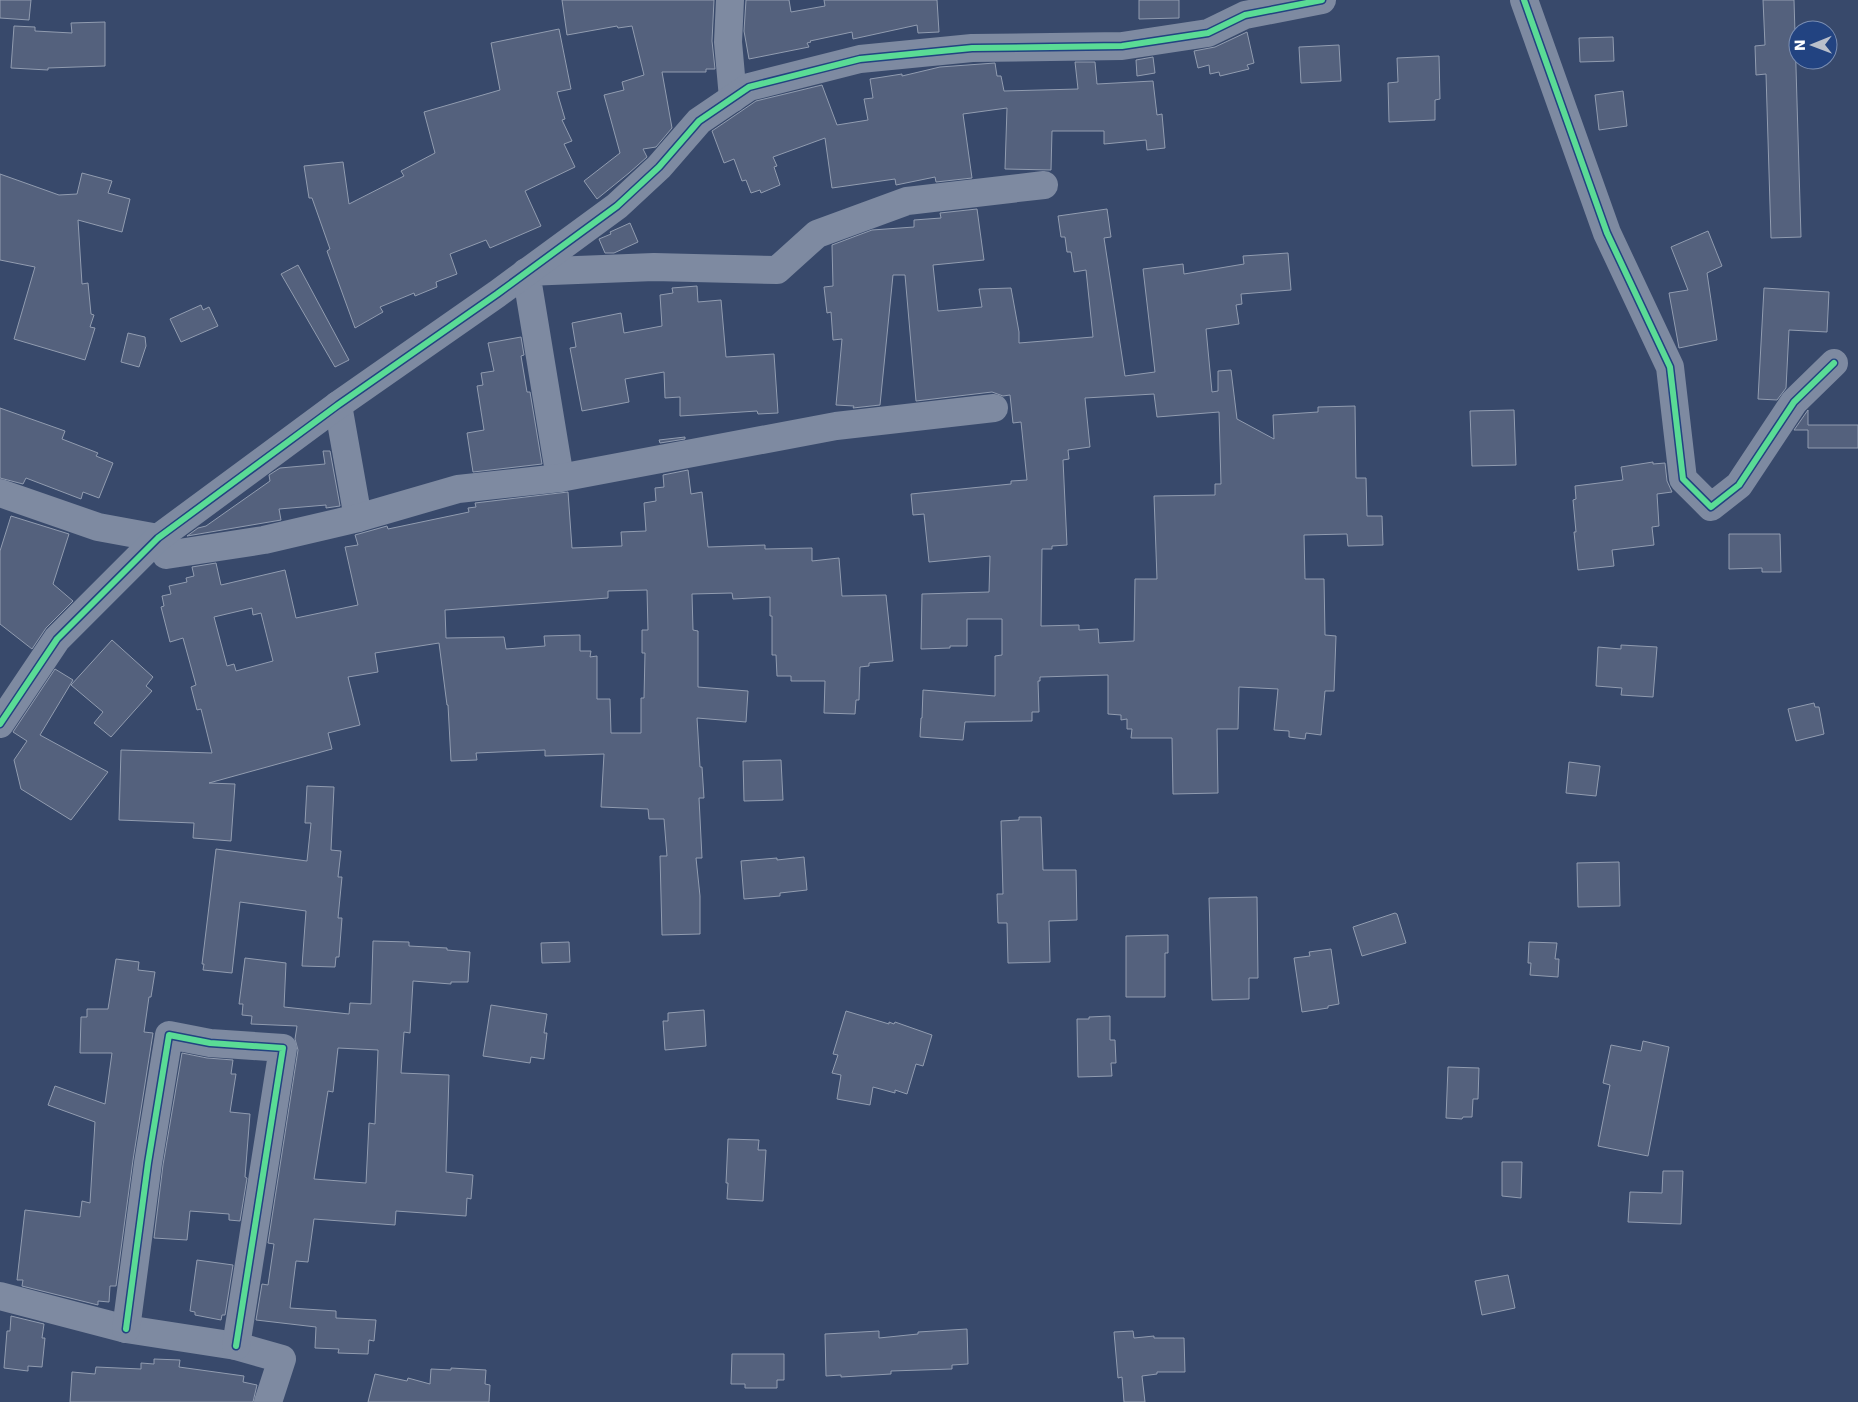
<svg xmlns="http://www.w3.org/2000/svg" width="1858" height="1402" viewBox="0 0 1858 1402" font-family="'DejaVu Sans',sans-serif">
	<rect width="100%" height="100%" fill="#38496b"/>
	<g fill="#54617d" stroke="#919cb0" fill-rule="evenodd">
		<path d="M 0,0 L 31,0 L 29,20 L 0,18 Z"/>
		<path d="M 562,0 L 714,0 L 712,41 L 715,69 L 706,69 L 706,72 L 662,72 L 672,128 L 656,147 L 643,149 L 647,157 L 629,173 L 597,199 L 584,181 L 620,153 L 604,95 L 624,90 L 622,82 L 644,75 L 632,26 L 618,28 L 617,26 L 567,35 Z"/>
		<path d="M 746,0 L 789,0 L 791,12 L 825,6 L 824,0 L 937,0 L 939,32 L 918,33 L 917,25 L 853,39 L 852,32 L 810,41 L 811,42 L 807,43 L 809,47 L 749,59 L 744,31 Z"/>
		<path d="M 1139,0 L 1179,0 L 1179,18 L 1139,19 Z"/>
		<path d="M 1763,0 L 1794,0 L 1801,237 L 1771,238 L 1766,74 L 1756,75 L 1755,46 L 1765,45 Z"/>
		<path d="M 105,22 L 105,66 L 48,68 L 48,70 L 11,68 L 14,26 L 35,27 L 35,31 L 72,33 L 71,23 Z"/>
		<path d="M 559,29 L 571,89 L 557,92 L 565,119 L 562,120 L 572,141 L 564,144 L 575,167 L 525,191 L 541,226 L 490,248 L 486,240 L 450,254 L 457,274 L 436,282 L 437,287 L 415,296 L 414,293 L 380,307 L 383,312 L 355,328 L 327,251 L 330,249 L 312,198 L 309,198 L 304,166 L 343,162 L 349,204 L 404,176 L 401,171 L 435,153 L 424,112 L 500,90 L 491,43 Z"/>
		<path d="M 1247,32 L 1254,63 L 1247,65 L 1249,69 L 1220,76 L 1219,72 L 1210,74 L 1209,65 L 1198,68 L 1194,51 L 1215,47 Z"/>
		<path d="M 1613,37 L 1614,61 L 1580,62 L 1579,38 Z"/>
		<path d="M 1339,45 L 1341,81 L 1301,83 L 1299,47 Z"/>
		<path d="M 1439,56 L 1440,99 L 1435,100 L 1435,120 L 1389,122 L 1388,83 L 1398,82 L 1397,58 Z"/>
		<path d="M 1153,57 L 1155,73 L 1137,76 L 1136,60 Z"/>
		<path d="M 1075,62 L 1095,62 L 1097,84 L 1153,81 L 1157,115 L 1162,114 L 1165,148 L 1147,150 L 1146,140 L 1104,144 L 1104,131 L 1052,131 L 1051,170 L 1005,169 L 1007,108 L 963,114 L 972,178 L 936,182 L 935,177 L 896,185 L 895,179 L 832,188 L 825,138 L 773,157 L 777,166 L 774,167 L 780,185 L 761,193 L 760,190 L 751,193 L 746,180 L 742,181 L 734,159 L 724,163 L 712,131 L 756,101 L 822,85 L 837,125 L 868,120 L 864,99 L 873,98 L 870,79 L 902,74 L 902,76 L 940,67 L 995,63 L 997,76 L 1001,76 L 1004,91 L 1078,89 Z"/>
		<path d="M 1623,91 L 1627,126 L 1599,130 L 1595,95 Z"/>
		<path d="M 82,173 L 112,181 L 108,193 L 130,199 L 122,232 L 78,220 L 82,284 L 88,283 L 91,314 L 94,315 L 90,327 L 95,328 L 85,360 L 14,339 L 35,267 L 0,260 L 0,174 L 59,195 L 77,194 Z"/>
		<path d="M 977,209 L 984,260 L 933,265 L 938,311 L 982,307 L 979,289 L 1011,288 L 1019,332 L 1019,343 L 1093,337 L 1086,270 L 1074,272 L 1071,252 L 1067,252 L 1065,237 L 1061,237 L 1058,216 L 1107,209 L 1111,237 L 1104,238 L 1125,376 L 1155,372 L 1143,269 L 1183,264 L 1184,274 L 1244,264 L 1243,256 L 1288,253 L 1291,290 L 1241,294 L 1242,304 L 1236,305 L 1239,324 L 1206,329 L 1212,392 L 1218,391 L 1218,371 L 1231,370 L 1237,419 L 1274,439 L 1273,415 L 1318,412 L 1318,407 L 1355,406 L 1356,478 L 1366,478 L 1367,516 L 1382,516 L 1383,545 L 1348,546 L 1347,534 L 1304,535 L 1305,579 L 1324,579 L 1325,635 L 1336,636 L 1334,691 L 1325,691 L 1321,735 L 1306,733 L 1305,739 L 1289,737 L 1289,731 L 1274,730 L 1278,689 L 1239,687 L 1238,729 L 1217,729 L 1218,793 L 1173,794 L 1172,738 L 1131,738 L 1132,729 L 1127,729 L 1127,719 L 1121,720 L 1121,715 L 1108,714 L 1108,675 L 1040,677 L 1040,681 L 1038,681 L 1039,712 L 1032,712 L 1032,721 L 965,722 L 963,740 L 920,737 L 921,718 L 922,718 L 923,690 L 995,696 L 995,656 L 1002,655 L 1002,619 L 967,619 L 967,646 L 950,646 L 950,648 L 921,649 L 922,594 L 989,592 L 990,556 L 929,562 L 924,514 L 913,515 L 911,494 L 1011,484 L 1011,481 L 1027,480 L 1021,422 L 1013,423 L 1010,395 L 1003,396 L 992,392 L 916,401 L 905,275 L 893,275 L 880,405 L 853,408 L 854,406 L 836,405 L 842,339 L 833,340 L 831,312 L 827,313 L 824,287 L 833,286 L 832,245 L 872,230 L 914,227 L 914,220 L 941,218 L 940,213 ZM 1154,394 L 1157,417 L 1219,412 L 1221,484 L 1215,484 L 1215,495 L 1154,496 L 1157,579 L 1135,579 L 1134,641 L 1099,643 L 1098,629 L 1079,630 L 1079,625 L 1041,626 L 1042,549 L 1052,549 L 1052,546 L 1067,545 L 1063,460 L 1069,459 L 1068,450 L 1090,447 L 1085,398 Z"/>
		<path d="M 630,223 L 638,242 L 614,253 L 605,253 L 599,239 L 611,234 L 610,232 Z"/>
		<path d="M 1708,231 L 1722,266 L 1707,273 L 1717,340 L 1679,348 L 1669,293 L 1688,290 L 1671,247 Z"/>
		<path d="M 298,265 L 349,360 L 335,367 L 281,274 Z"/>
		<path d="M 697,286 L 698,302 L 721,300 L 726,357 L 774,354 L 778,413 L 758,414 L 757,411 L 680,416 L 680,397 L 665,398 L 664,372 L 625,379 L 629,402 L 582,411 L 570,348 L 576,347 L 572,323 L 621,313 L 624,333 L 662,326 L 660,295 L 673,293 L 672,288 Z"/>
		<path d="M 1764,288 L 1829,292 L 1827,332 L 1789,330 L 1786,388 L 1777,400 L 1758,399 Z"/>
		<path d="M 201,305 L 203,310 L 209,307 L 218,326 L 181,342 L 170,319 Z"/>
		<path d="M 128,333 L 145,337 L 146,346 L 139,367 L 121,362 Z"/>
		<path d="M 521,337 L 524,355 L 521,356 L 527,392 L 530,392 L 542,464 L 473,472 L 467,433 L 484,430 L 477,386 L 483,385 L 481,373 L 494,371 L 488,343 Z"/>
		<path d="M 0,408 L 65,431 L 62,439 L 98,453 L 96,456 L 113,463 L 99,498 L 83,492 L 81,499 L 26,478 L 23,484 L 0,478 Z"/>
		<path d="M 1514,410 L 1516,465 L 1472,466 L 1470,411 Z"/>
		<path d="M 1808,410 L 1808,425 L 1858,425 L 1858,448 L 1808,448 L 1808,430 L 1794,430 Z"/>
		<path d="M 685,437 L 685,439 L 660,443 L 659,440 Z"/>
		<path d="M 323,451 L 330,451 L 340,506 L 326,508 L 326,505 L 279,509 L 281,520 L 187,536 L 198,528 L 206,526 L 270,481 L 269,475 L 280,468 L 325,464 Z"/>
		<path d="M 1653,462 L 1653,464 L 1665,463 L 1667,481 L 1672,492 L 1657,494 L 1659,526 L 1652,527 L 1654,545 L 1612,550 L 1614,566 L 1578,570 L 1574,532 L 1576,532 L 1573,500 L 1576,499 L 1575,486 L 1623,480 L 1621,467 Z"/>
		<path d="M 688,470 L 691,494 L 702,492 L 708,547 L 765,545 L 765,549 L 812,548 L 812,561 L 839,558 L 842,596 L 886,595 L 893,661 L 869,663 L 869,666 L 860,667 L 859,700 L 856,700 L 855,714 L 824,713 L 825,681 L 791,681 L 791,676 L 777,676 L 776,655 L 772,655 L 772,616 L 770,616 L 770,597 L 733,599 L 732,593 L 692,594 L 693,630 L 698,631 L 698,687 L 748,691 L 746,722 L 697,718 L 700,767 L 702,767 L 704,798 L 699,798 L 702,858 L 696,858 L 700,896 L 700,934 L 662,935 L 660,856 L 667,856 L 664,819 L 649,819 L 648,809 L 601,807 L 604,754 L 545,756 L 545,750 L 476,753 L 477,760 L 451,761 L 448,705 L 447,705 L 439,643 L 375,653 L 378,672 L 348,677 L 360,725 L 328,733 L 332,749 L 209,783 L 235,784 L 231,841 L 193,838 L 194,823 L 119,820 L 121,750 L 212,753 L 201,709 L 197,710 L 191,687 L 196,685 L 183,638 L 170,642 L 161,607 L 164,606 L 162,596 L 171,594 L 169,586 L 187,582 L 186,578 L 194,576 L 192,567 L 216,563 L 221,585 L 285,570 L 296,618 L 358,605 L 345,547 L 358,545 L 355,535 L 387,526 L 388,529 L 469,512 L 468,508 L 476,507 L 475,503 L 568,492 L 572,548 L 622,546 L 621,532 L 646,531 L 644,503 L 656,501 L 655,488 L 664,487 L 663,475 ZM 647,590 L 648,630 L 642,630 L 642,653 L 645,653 L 644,698 L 641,698 L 641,733 L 611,733 L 610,699 L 597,699 L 597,656 L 590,657 L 591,651 L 580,651 L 580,635 L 544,636 L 545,646 L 506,649 L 504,637 L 446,638 L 445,610 L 608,598 L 608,591 ZM 252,608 L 253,615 L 261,613 L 273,661 L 236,671 L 234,664 L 227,666 L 214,617 Z"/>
		<path d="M 11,516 L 69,534 L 53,584 L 73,601 L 46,628 L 32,649 L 0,624 L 0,551 Z"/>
		<path d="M 1729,534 L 1780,534 L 1781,572 L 1762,572 L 1762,568 L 1729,569 Z"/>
		<path d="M 112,640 L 153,677 L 146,686 L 152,691 L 111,737 L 94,723 L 103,712 L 71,685 Z"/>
		<path d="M 1621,645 L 1657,647 L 1653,697 L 1621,695 L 1622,688 L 1596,686 L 1598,647 L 1621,649 Z"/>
		<path d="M 55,669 L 73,680 L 40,735 L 108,772 L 71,820 L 21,789 L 14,760 L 27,741 L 13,732 Z"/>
		<path d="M 1814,703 L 1815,707 L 1819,707 L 1824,734 L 1796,741 L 1788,709 Z"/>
		<path d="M 781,760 L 783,800 L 744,801 L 743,761 Z"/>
		<path d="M 1569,762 L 1600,766 L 1596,796 L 1566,793 Z"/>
		<path d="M 307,786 L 334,787 L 331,850 L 341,851 L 338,877 L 342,877 L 338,918 L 342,918 L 339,957 L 336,957 L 335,967 L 302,966 L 306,911 L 240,902 L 232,973 L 203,970 L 204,964 L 202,964 L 216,849 L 307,861 L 311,823 L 305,823 Z"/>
		<path d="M 1019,817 L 1041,817 L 1043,870 L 1076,870 L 1077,920 L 1049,921 L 1050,962 L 1008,963 L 1007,923 L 998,923 L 997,894 L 1003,894 L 1001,821 L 1019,820 Z"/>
		<path d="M 804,857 L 807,890 L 780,893 L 780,896 L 744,899 L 741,861 L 777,858 L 777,860 Z"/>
		<path d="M 1619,862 L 1620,906 L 1578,907 L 1577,863 Z"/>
		<path d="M 1257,897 L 1258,978 L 1249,978 L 1249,999 L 1212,1000 L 1209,898 Z"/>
		<path d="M 1395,913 L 1397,914 L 1406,943 L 1362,956 L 1353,927 Z"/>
		<path d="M 1168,935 L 1168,953 L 1165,953 L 1165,997 L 1126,997 L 1126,936 Z"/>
		<path d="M 373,941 L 409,942 L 409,946 L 447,948 L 447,950 L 470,952 L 468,982 L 451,982 L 451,984 L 413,981 L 410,1033 L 404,1032 L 401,1073 L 449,1075 L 446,1172 L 473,1175 L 471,1199 L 467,1198 L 466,1216 L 396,1211 L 395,1225 L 314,1219 L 308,1262 L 296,1261 L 290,1308 L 336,1311 L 336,1318 L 376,1320 L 374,1341 L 369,1340 L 368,1354 L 338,1353 L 339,1349 L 315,1348 L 316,1327 L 256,1320 L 262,1284 L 268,1285 L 274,1244 L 268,1243 L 298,1050 L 295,1039 L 297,1026 L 251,1024 L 252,1016 L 242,1015 L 243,1004 L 239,1004 L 245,958 L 286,963 L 284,1007 L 349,1014 L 350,1003 L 371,1004 ZM 338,1048 L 378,1050 L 375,1124 L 369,1123 L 366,1183 L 314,1179 L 328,1091 L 333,1092 Z"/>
		<path d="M 569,942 L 570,962 L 542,963 L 541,943 Z"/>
		<path d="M 1529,942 L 1557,943 L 1555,959 L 1559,959 L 1558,977 L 1530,975 L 1531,963 L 1528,963 Z"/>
		<path d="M 1331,949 L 1339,1004 L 1328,1006 L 1328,1008 L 1302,1012 L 1294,958 L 1310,956 L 1309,952 Z"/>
		<path d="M 116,959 L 139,962 L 138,970 L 155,972 L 151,997 L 149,997 L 144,1032 L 153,1033 L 133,1160 L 116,1286 L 110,1286 L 109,1302 L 98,1301 L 98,1305 L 22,1286 L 23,1280 L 17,1280 L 25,1210 L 80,1217 L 82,1201 L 90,1203 L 95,1122 L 48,1105 L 55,1086 L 105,1104 L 112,1053 L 80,1053 L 81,1017 L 87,1017 L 87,1009 L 108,1009 Z"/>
		<path d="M 491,1005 L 547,1014 L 544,1033 L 547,1033 L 544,1059 L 531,1057 L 530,1063 L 483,1056 Z"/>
		<path d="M 704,1010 L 706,1046 L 665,1050 L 663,1021 L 668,1021 L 668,1013 Z"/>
		<path d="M 846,1011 L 889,1024 L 889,1022 L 894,1024 L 895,1022 L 932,1035 L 923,1066 L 916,1064 L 907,1094 L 895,1090 L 895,1093 L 873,1087 L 870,1105 L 837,1099 L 841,1075 L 832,1073 L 838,1055 L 833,1054 Z"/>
		<path d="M 1110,1016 L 1110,1040 L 1115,1040 L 1116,1063 L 1111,1063 L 1112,1076 L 1078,1077 L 1077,1019 L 1089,1019 L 1089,1017 Z"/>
		<path d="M 1643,1041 L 1669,1047 L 1648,1156 L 1598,1146 L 1610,1085 L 1603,1083 L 1611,1045 L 1641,1051 Z"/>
		<path d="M 182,1053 L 207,1058 L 233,1060 L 231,1074 L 236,1074 L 230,1112 L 250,1114 L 245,1177 L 247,1178 L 240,1221 L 229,1220 L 229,1214 L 190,1211 L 187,1240 L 154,1238 L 163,1165 Z"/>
		<path d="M 1448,1067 L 1479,1068 L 1478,1099 L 1473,1099 L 1472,1117 L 1463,1117 L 1462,1119 L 1446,1118 Z"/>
		<path d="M 728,1139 L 759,1140 L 758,1150 L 766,1150 L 763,1201 L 727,1199 L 728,1183 L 726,1183 Z"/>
		<path d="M 1502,1162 L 1522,1162 L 1521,1198 L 1502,1196 Z"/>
		<path d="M 1663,1171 L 1683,1171 L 1681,1224 L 1628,1222 L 1630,1192 L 1662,1193 Z"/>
		<path d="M 197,1260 L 233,1265 L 225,1315 L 222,1315 L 221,1320 L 195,1315 L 195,1312 L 190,1311 Z"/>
		<path d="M 1508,1275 L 1515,1308 L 1482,1315 L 1475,1281 Z"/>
		<path d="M 11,1316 L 44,1324 L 42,1338 L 45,1338 L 42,1367 L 28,1366 L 28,1371 L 4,1368 L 7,1331 L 10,1331 Z"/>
		<path d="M 967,1329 L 968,1364 L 952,1365 L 952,1369 L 891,1371 L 891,1374 L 841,1377 L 841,1375 L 826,1376 L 825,1334 L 879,1331 L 879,1338 L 918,1334 L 918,1332 Z"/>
		<path d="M 1133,1331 L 1134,1338 L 1154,1336 L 1154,1338 L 1184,1338 L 1185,1372 L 1157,1372 L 1157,1374 L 1142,1376 L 1145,1402 L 1124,1402 L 1122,1377 L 1118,1378 L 1114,1332 Z"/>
		<path d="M 732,1354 L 784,1354 L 784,1380 L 777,1380 L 777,1388 L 745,1388 L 745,1384 L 731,1384 Z"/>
		<path d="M 154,1359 L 180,1360 L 179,1367 L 244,1376 L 243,1382 L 257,1385 L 253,1402 L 70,1402 L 72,1372 L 95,1374 L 96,1367 L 141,1369 L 141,1363 L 154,1364 Z"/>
		<path d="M 451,1368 L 486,1370 L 485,1384 L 490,1385 L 489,1402 L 368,1402 L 375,1374 L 407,1381 L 408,1378 L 430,1384 L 431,1369 L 451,1370 Z"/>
	</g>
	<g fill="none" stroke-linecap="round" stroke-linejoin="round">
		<g stroke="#7e8aa1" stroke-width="28">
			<path d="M 730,0 L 728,42 L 733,98"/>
			<path d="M 1524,0 L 1607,233 L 1670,367 L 1683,479 L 1711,507 L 1739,485 L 1794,402 L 1834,363"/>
			<path d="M 338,405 L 358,518"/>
			<path d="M 560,478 L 526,272 L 654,267 L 777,270 L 817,234 L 907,201 L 1044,185"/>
			<path d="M 0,493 L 98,527 L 158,538 L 166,555 L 264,540 L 358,518 L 458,489 L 560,478 L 836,426 L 994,408"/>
			<path d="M 0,724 L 57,639 L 158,538 L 338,405 L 497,294 L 617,206 L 659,167 L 699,121 L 749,87 L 860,59 L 972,48 L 1122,46 L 1208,33 L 1245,15 L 1322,0"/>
			<path d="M 0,1296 L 126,1329 L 236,1346 L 282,1359 L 268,1402"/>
			<path d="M 126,1329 L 148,1163 L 169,1035 L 210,1043 L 283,1048 L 236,1346"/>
		</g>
		<defs>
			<g id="cycleway">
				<path d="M 1524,0 L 1607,233 L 1670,367 L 1683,479 L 1711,507 L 1739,485 L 1794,402 L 1834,363"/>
				<path d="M 0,724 L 57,639 L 158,538 L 338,405 L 497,294 L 617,206 L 659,167 L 699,121 L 749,87 L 860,59 L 972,48 L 1122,46 L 1208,33 L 1245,15 L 1322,0"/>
				<path d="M 126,1329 L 148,1163 L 169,1035 L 210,1043 L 283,1048 L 236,1346"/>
			</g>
		</defs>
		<use href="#cycleway" stroke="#224381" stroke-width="9"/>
		<use href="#cycleway" stroke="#5adb95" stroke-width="6"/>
	</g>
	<g transform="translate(1813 45) rotate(269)"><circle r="24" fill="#224381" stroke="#7a8eb3"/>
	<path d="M0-4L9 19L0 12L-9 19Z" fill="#b9bfcb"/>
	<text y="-8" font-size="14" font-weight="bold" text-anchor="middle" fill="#ffffff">N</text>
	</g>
</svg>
